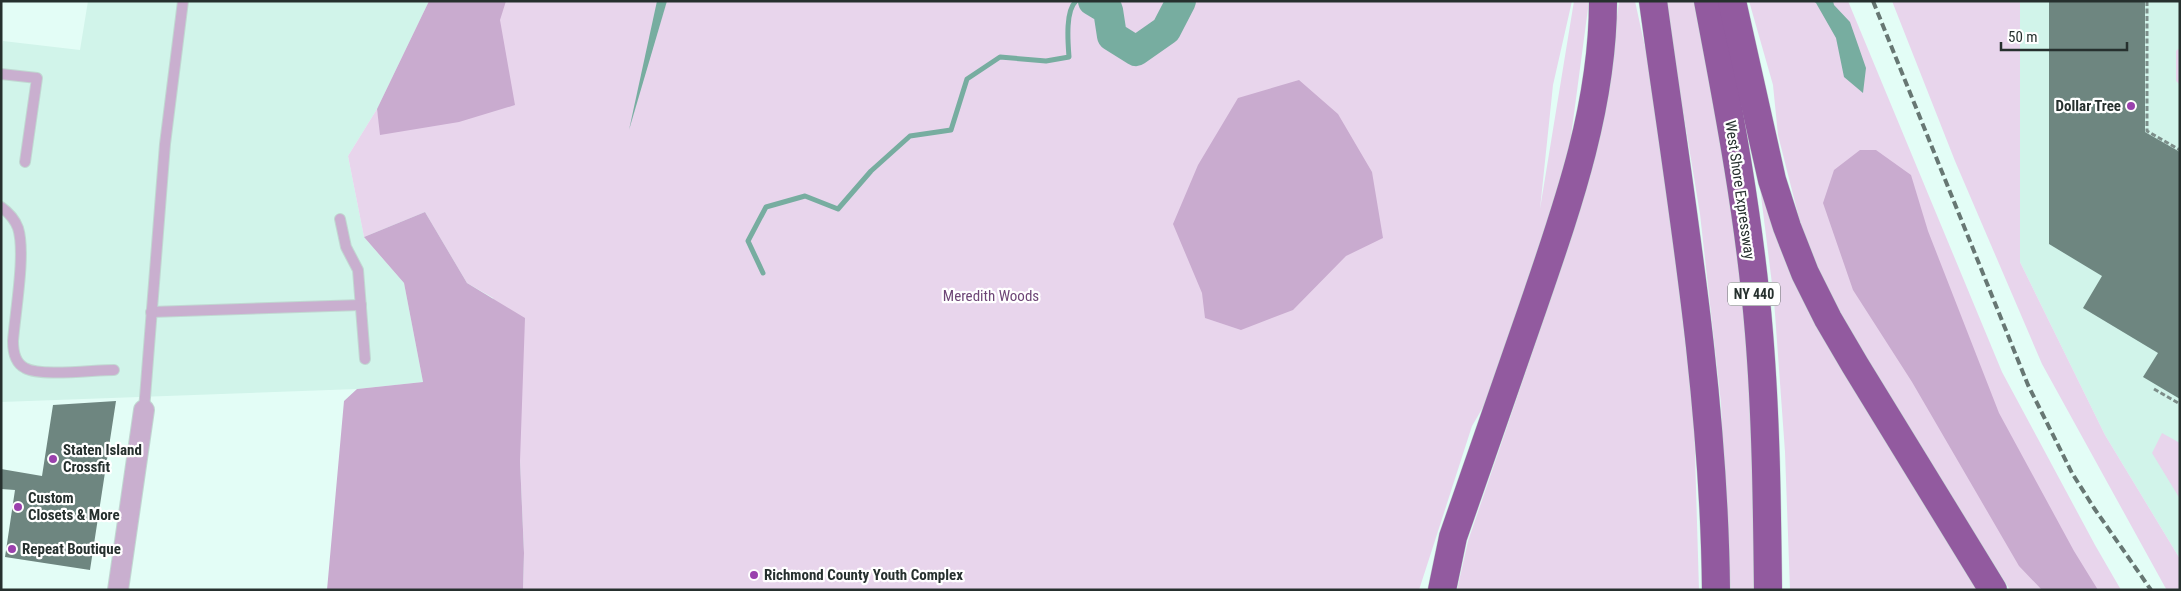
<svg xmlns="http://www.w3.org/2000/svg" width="2181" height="591" viewBox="0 0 2181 591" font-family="'Roboto Condensed',sans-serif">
	<rect width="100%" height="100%" fill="#e3fdf6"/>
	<g fill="#d1f4ea">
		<path d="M 88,1 L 429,1 L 377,109 L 348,156 L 364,237 L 404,283 L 423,382 L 357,389 L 1,402 L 1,53 L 3,41 L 80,50 Z"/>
		<path d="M 2020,1 L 2180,1 L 2180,559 L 2105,435 L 2020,262 Z"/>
	</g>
	<g fill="#e8d5ec">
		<path d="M 470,1 L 1572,1 L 1553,85 L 1540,209 L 1574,1 L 1589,1 L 1567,166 L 1496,385 L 1472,426 L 1419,590 L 523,590 L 524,552 L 520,461 L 493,298 L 467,283 L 425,212 L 364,237 L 348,156 L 377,109 L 381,134 Z"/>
		<path d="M 1619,1 L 1635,1 L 1648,61 L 1671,219 L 1694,420 L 1699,590 L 1457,590 L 1468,541 L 1571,239 L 1606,103 Z"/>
		<path d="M 1665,1 L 1699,1 L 1735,208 L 1753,404 L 1760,590 L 1729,590 L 1721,403 L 1700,214 Z"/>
		<path d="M 1749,1 L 1848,1 L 2002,372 L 2095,545 L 2121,590 L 2010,590 L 1857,347 L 1805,242 L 1778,135 L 1773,85 Z"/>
		<path d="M 1892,1 L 2020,1 L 2020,262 L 2105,435 L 2180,559 L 2180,590 L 2167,590 L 2165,587 L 2042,364 L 1955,161 Z"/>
		<path d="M 2178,49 L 2180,50 L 2180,85 L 2176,81 L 2176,51 Z"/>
		<path d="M 1749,99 L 1776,203 L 1983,590 L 1790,590 L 1785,452 L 1774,300 Z"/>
		<path d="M 2162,433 L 2180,443 L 2180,499 L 2152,453 Z"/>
	</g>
	<g fill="#c9abcf">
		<path d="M 429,1 L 506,1 L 500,20 L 515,105 L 459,122 L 380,135 L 377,109 Z"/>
		<path d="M 1299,80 L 1338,114 L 1372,172 L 1383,238 L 1346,256 L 1293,310 L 1241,330 L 1205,318 L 1202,293 L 1173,224 L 1198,165 L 1238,98 Z"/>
		<path d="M 1860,150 L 1876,150 L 1911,175 L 1928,231 L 1999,413 L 2074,551 L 2098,590 L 2042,590 L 2019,566 L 1912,382 L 1853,290 L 1823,203 L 1834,170 Z"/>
		<path d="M 425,212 L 467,283 L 525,318 L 520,461 L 524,553 L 523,590 L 327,590 L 344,401 L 357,389 L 423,382 L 404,283 L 364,237 Z"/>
	</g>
	<g fill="#77ada0">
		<path d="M 657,1 L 667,1 L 629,130 Z"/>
		<path d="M 1175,1 L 1193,1 L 1166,30 Z"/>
		<path d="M 1813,1 L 1833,1 L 1834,5 L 1850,22 L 1866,68 L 1863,93 L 1844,77 L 1836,38 L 1816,3 Z"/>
	</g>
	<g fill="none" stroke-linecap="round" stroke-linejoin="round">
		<path stroke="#77ada0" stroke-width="5" d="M 763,273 L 748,241 L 766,207 L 805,196 L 838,209 L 871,171 L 910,136 L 951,130 L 967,79 L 1000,57 L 1046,61 L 1069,57 C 1068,43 1065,11 1076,1"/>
		<path stroke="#77ada0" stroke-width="30" d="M 1093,1 L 1108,10 L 1112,36 L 1136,51 L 1166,30 L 1181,1"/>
	</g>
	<g fill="#6e8680">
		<path d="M 2049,1 L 2145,1 L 2145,132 L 2180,152 L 2180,399 L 2143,377 L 2158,353 L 2083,308 L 2102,276 L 2049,244 Z"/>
		<path d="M 116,401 L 90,570 L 5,557 L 15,490 L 1,489 L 1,469 L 42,476 L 53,405 Z"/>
	</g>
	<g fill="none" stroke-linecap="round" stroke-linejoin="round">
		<defs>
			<g id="lane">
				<path d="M 1,74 L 37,78 L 25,162"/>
				<path d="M 1,207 C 8,212 15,220 18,228 C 26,253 15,313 13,341 C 13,351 15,363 25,368 C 41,377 93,370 114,370"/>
				<path d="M 340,219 L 346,247 L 358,270 L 365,359"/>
				<path d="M 151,312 L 361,305"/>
				<path d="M 144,410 L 165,144 L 183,1"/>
			</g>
			<path id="street" d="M 118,590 L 144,410"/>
			<g id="highway">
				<path d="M 1653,1 C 1680,197 1714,392 1716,590"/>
				<path d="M 1708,1 C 1729,111 1750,221 1759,333 C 1766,418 1767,504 1768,590"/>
				<path d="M 1732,1 L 1772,180 L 1787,227 L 1805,273 L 1828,319 L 1855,365 L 1993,590"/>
				<path d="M 1442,590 L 1453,537 C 1480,460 1506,383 1533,307 C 1567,208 1603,107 1603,1"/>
			</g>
		</defs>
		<use href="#lane" stroke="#c1d8d2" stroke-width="12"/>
		<use href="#street" stroke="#c1d8d2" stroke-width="22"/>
		<use href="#highway" stroke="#c1d8d2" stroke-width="29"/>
		<g stroke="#7c8d89" stroke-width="3" stroke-dasharray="5 2.5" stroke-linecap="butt">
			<path d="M 2147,1 L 2147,131 L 2180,150"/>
			<path d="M 2154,389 L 2180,404"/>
		</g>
		<use href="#lane" stroke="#c9afcf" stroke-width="10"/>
		<use href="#street" stroke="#c9afcf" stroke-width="20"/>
		<use href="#highway" stroke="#925a9f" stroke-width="28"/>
		<path stroke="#677773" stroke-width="4" stroke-dasharray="8 4" stroke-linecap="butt" d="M 1873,1 L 2028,385 L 2072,473 L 2094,508 L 2151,590"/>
	</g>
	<g fill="#9a41ad" stroke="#fff" stroke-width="2">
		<circle cx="2131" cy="106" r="5"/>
		<circle cx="53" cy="459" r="5"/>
		<circle cx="18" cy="507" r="5"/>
		<circle cx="12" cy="549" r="5"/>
		<circle cx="754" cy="575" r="5"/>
	</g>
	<g text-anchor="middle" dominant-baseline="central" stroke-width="4.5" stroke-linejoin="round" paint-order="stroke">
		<rect fill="#fff" stroke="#676e6d" stroke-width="1" x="1728" y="282.5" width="52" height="23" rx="4"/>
		<g font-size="14" font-weight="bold" fill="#26302e">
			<text x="1754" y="294">NY 440</text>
		</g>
		<g font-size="15" font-weight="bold" fill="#26302e" stroke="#fff" text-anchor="start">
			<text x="2121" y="106" text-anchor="end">Dollar Tree</text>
			<text x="63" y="450">Staten Island<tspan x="63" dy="17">Crossfit</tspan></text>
			<text x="28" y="498">Custom<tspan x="28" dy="17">Closets &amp; More</tspan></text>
			<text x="22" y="549">Repeat Boutique</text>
			<text x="764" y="575">Richmond County Youth Complex</text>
		</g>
		<g font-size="15" fill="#26302e" stroke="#fff">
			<text transform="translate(1740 190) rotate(82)">West Shore Expressway</text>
		</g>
		<g font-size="15" fill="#6d4576" stroke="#fff">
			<text x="991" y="296">Meredith Woods</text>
		</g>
	</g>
	<rect width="2181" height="591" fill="none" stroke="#26302e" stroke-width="5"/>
	<path d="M2001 42v8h126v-8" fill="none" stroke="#26302e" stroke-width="2.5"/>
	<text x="2008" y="42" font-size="15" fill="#26302e" stroke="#ffffff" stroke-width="4" paint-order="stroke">50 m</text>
</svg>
